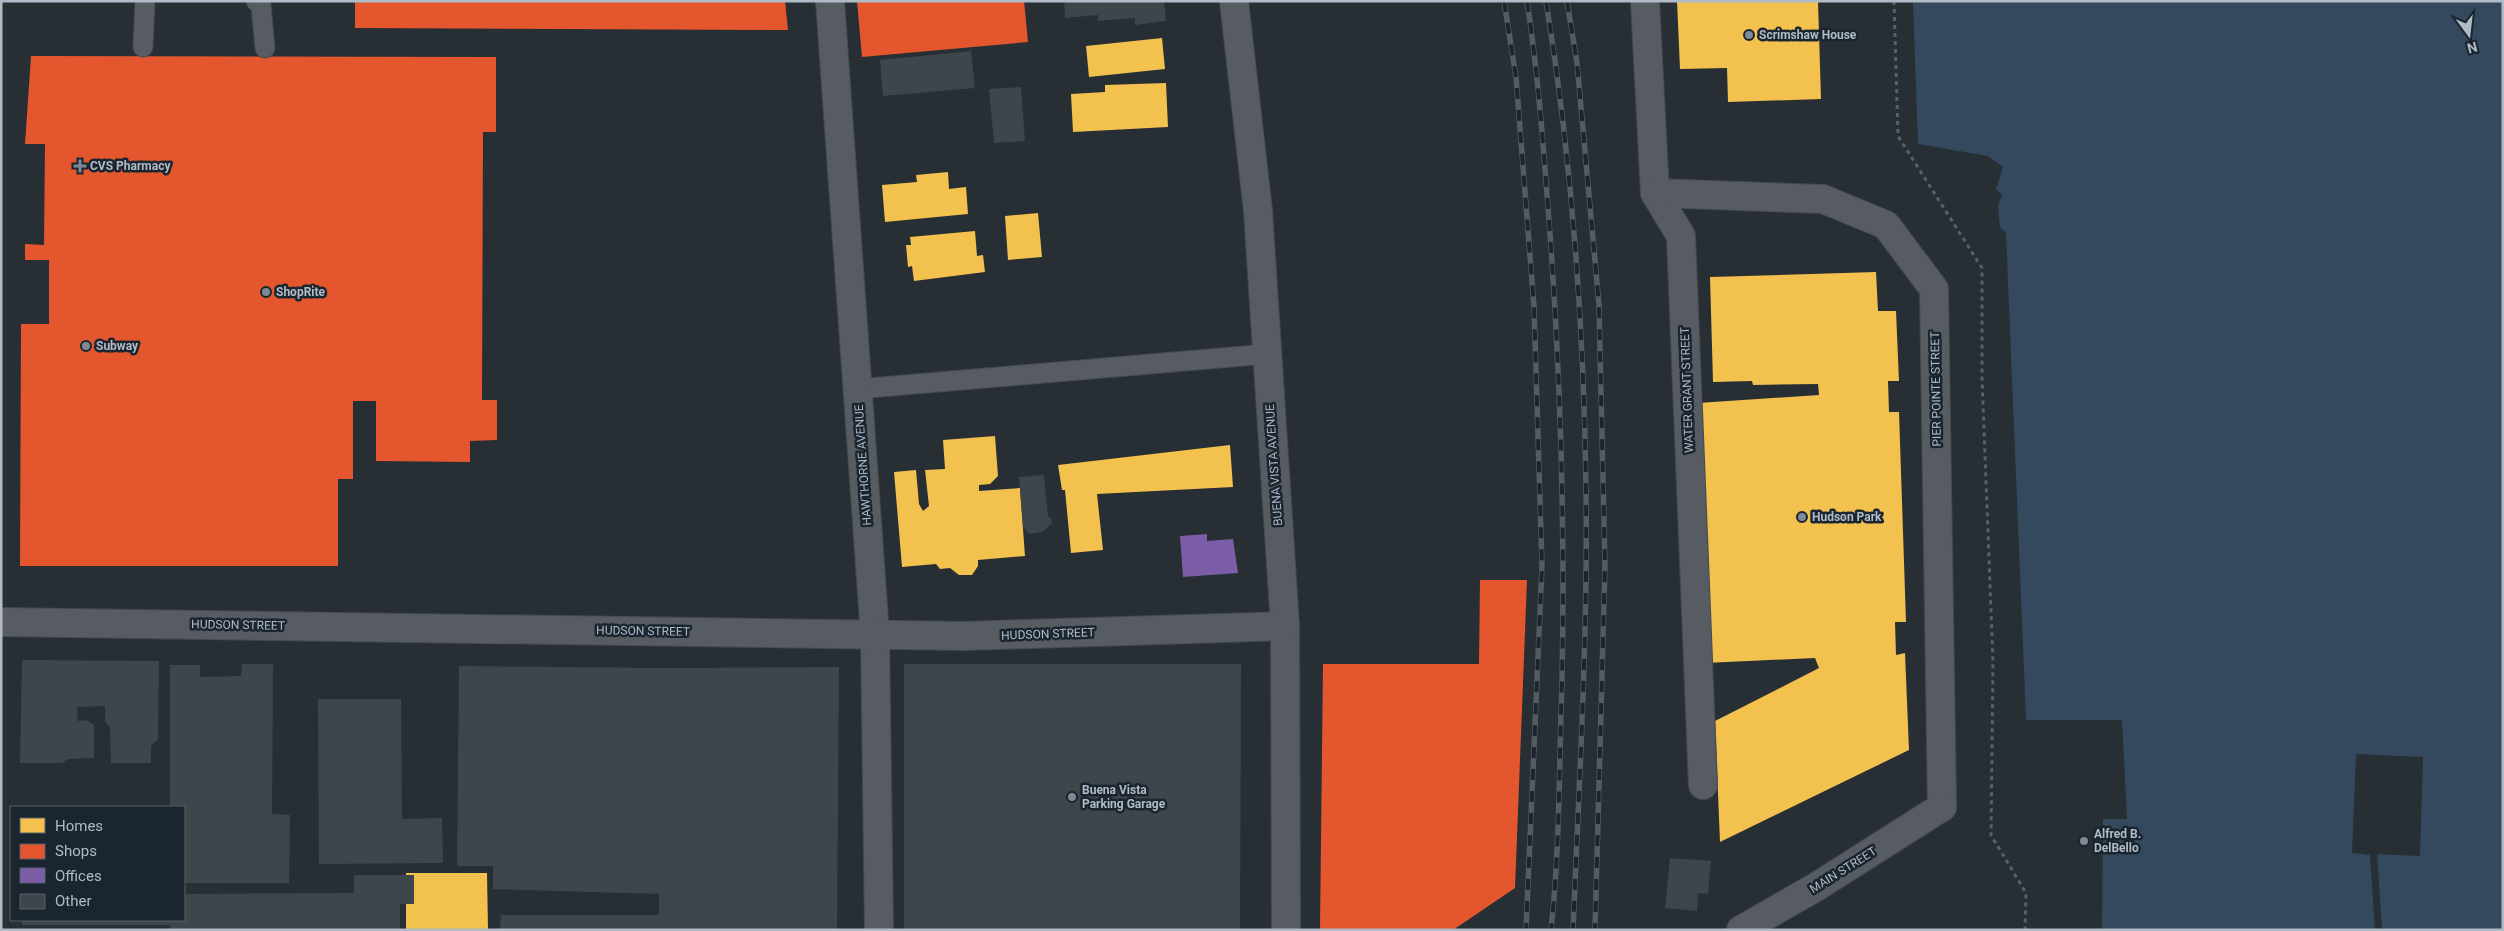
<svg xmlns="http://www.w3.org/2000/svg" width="2504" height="931" viewBox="0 0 2504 931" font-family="Roboto,sans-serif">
	<rect width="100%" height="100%" fill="#272e34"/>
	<path fill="#34495e" d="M 1913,1 L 2503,1 L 2503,930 L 2102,930 L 2103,819 L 2127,819 L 2122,720 L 2026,720 L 2006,233 L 2000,227 L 1998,206 L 2002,195 L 1996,189 L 2003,167 L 1988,156 L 1918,144 Z"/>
	<path fill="#272e34" d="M 2356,754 L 2423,757 L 2420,856 L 2377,854 L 2382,930 L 2375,930 L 2370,855 L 2352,853 Z"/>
	<g fill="#f2c14e">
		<path d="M 1677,1 L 1818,1 L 1821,99 L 1728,102 L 1727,68 L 1680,69 Z"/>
		<path d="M 1162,38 L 1165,69 L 1089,77 L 1086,46 Z"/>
		<path d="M 1166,83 L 1168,127 L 1073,132 L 1071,94 L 1105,92 L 1105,85 Z"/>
		<path d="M 948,172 L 949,189 L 966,187 L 968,214 L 885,222 L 882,185 L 917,182 L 916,175 Z"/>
		<path d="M 1038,213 L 1042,257 L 1008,260 L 1005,216 Z"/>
		<path d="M 975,231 L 977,256 L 983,255 L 985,272 L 914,281 L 912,266 L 908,267 L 906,245 L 911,245 L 910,237 Z"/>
		<path d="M 1876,272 L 1878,311 L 1896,311 L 1899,381 L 1888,381 L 1889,412 L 1899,412 L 1906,622 L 1895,622 L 1896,655 L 1905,653 L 1909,750 L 1720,842 L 1715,721 L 1819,668 L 1815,658 L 1705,663 L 1698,403 L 1819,395 L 1818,384 L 1753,385 L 1752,381 L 1713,382 L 1710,277 Z"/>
		<path d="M 995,436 L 998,476 L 990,484 L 979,485 L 979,491 L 1020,488 L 1025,556 L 978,560 L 978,566 L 972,575 L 959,575 L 950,568 L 940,569 L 936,564 L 902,567 L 894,472 L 916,470 L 919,504 L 923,511 L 929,506 L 925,470 L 945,469 L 943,440 Z"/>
		<path d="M 1230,445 L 1233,487 L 1097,494 L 1103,550 L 1071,553 L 1065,490 L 1062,490 L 1058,465 Z"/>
		<path d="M 406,873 L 487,873 L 488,930 L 406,930 Z"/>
	</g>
	<g fill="#e4572e">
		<path d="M 355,1 L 785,1 L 788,30 L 355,28 Z"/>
		<path d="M 857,1 L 1024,1 L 1028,42 L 862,57 Z"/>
		<path d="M 31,56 L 496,57 L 496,132 L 483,132 L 482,400 L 497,400 L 497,440 L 470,441 L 470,462 L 376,461 L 376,401 L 353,401 L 353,479 L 338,479 L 338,566 L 20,566 L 21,324 L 49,324 L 49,260 L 25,260 L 25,244 L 44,245 L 45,144 L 25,144 Z"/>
		<path d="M 1480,580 L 1527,580 L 1515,888 L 1453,930 L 1320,930 L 1323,664 L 1479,664 Z"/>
	</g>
	<path fill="#7b5ea7" d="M 1207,534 L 1207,541 L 1233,539 L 1238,573 L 1183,577 L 1180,536 Z"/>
	<g fill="#3f464b">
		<path d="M 1064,1 L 1164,1 L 1166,21 L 1135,25 L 1135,18 L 1098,21 L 1098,15 L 1065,18 Z"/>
		<path d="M 971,51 L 975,88 L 883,96 L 880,60 Z"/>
		<path d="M 1021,87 L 1025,141 L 994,143 L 989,89 Z"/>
		<path d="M 1044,475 L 1048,517 L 1051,517 L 1052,523 L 1042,532 L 1029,534 L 1023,527 L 1019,477 Z"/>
		<path d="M 22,660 L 159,661 L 158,739 L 151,746 L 151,763 L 111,763 L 110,727 L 105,722 L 105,706 L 77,707 L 78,721 L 86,720 L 94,725 L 94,758 L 68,759 L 62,763 L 20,763 Z"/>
		<path d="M 242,664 L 273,664 L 272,814 L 290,815 L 289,883 L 184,883 L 184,807 L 170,807 L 170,665 L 200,665 L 200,677 L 241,676 Z"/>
		<path d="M 904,664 L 1241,664 L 1240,930 L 904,930 Z"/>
		<path d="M 459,666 L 661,668 L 839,667 L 837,930 L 500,930 L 501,915 L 659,915 L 659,894 L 493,889 L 493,866 L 457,866 Z"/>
		<path d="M 318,699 L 401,699 L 402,819 L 442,818 L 443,863 L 319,864 Z"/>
		<path d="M 1670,858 L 1711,861 L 1708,894 L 1698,893 L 1697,911 L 1665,908 Z"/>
		<path d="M 354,875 L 414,875 L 414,904 L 400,904 L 400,930 L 170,930 L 170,925 L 22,925 L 22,920 L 184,920 L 184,894 L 354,893 Z"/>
	</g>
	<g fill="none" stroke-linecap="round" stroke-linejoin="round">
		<defs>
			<g id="service">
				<path d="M 256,1 L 261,5 L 265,48"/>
				<path d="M 143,47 L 145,1"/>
				<path d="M 857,389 L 1267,354"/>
			</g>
			<g id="minor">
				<path d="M 830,1 L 875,635 L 879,930"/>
				<path d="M 1645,1 L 1655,193 L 1681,236 L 1703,785"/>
				<path d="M 1655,193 L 1823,199 L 1886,225 L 1934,289 L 1942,807"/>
			</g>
			<g id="tertiary">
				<path d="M 1234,1 L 1258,211 L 1285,626 L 1286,930"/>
				<path d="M 1,622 L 964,636 L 1285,626"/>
				<path d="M 1741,930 L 1816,887 L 1942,807"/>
			</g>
		</defs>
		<use href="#service" stroke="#454a4f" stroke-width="21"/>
		<use href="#minor" stroke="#454a4f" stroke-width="30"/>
		<use href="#tertiary" stroke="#454a4f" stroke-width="30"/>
		<path stroke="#5a6166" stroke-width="3" stroke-dasharray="4 4" stroke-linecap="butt" d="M 1894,1 L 1898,136 L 1982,268 L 1982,377 L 1993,662 L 1991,835 L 2026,893 L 2025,930"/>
		<use href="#service" stroke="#575c63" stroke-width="19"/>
		<use href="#minor" stroke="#575c63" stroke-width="28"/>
		<use href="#tertiary" stroke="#575c63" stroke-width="28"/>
		<defs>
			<g id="rail">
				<path d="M 1504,1 L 1516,77 L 1534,307 L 1542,566 L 1526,930"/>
				<path d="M 1527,1 C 1539,79 1544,156 1550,234 C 1561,383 1565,532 1562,682 C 1559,765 1560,848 1551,930"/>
				<path d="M 1546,1 C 1572,161 1584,329 1586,490 C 1588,637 1579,784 1573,930"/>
				<path d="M 1567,1 L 1577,63 L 1599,305 L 1605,566 L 1595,930"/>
			</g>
		</defs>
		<use href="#rail" stroke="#565b60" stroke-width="5.5"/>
		<use href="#rail" stroke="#1a252f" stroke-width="4" stroke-dasharray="11" stroke-linecap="butt"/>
	</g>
	<g fill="#808a94" stroke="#1a252f" stroke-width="2">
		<circle cx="1749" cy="35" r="5"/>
		<path d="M77.5 158.5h5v5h5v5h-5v5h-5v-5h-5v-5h5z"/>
		<circle cx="266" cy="292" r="5"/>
		<circle cx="86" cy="346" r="5"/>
		<circle cx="1802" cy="517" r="5"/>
		<circle cx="1072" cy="797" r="5"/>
		<circle cx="2084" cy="841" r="5"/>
	</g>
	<g text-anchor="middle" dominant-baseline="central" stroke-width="5" stroke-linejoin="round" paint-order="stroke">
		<g font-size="12" font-weight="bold" fill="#b0bbc7" stroke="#1a252f" text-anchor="start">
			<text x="1759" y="35">Scrimshaw House</text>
			<text x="90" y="166">CVS Pharmacy</text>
			<text x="276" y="292">ShopRite</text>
			<text x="96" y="346">Subway</text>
			<text x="1812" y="517">Hudson Park</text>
			<text x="1082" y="790">Buena Vista<tspan x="1082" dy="14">Parking Garage</tspan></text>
			<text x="2094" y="834">Alfred B.<tspan x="2094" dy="14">DelBello</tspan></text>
		</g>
		<g font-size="12" fill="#b0bbc7" stroke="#1a252f">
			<text transform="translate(1936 389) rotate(-91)">PIER POINTE STREET</text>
			<text transform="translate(1687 390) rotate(-92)">WATER GRANT STREET</text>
			<text transform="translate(863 465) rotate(-94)">HAWTHORNE AVENUE</text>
			<text transform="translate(1274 465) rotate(-94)">BUENA VISTA AVENUE</text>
			<text transform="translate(238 625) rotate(1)">HUDSON STREET</text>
			<text transform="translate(643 631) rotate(1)">HUDSON STREET</text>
			<text transform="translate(1048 634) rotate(-2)">HUDSON STREET</text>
			<text transform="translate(1843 870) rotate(-32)">MAIN STREET</text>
		</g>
	</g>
	<rect width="2504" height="931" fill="none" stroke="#b0bbc7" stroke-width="5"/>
	<rect x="10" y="806" width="175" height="115" fill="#1a252f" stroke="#56616c"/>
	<rect x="20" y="818" width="25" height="15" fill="#f2c14e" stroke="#56616c"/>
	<text x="55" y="831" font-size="15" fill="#b0bbc7">Homes</text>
	<rect x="20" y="844" width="25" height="15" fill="#e4572e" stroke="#56616c"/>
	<text x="55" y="856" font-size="15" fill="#b0bbc7">Shops</text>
	<rect x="20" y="868" width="25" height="15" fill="#7b5ea7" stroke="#56616c"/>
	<text x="55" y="881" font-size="15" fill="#b0bbc7">Offices</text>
	<rect x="20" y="894" width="25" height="15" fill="#3f464b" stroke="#56616c"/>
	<text x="55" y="906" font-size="15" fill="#b0bbc7">Other</text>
	<g transform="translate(2469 35) rotate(165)" stroke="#1a252f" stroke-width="4" paint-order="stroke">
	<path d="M0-4L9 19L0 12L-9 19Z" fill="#b0bbc7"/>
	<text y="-8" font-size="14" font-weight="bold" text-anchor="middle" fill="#b0bbc7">N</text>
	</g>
</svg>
